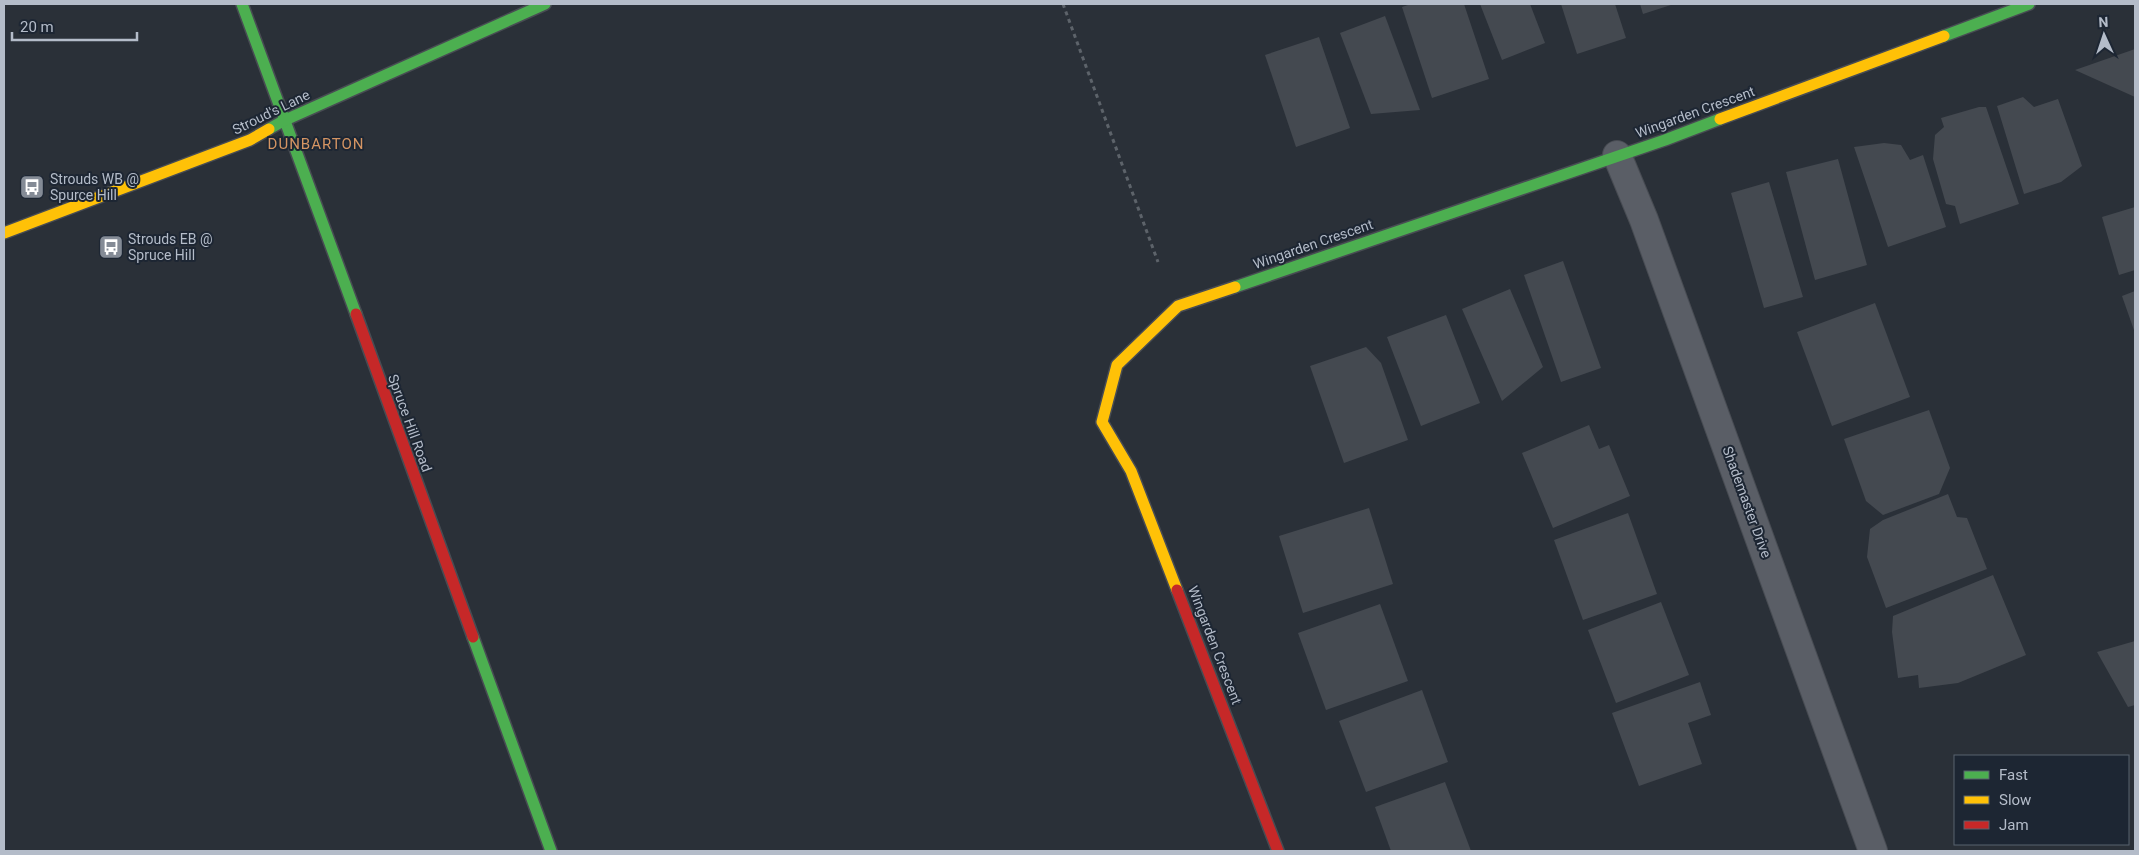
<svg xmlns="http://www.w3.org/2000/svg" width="2139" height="855" viewBox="0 0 2139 855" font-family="Roboto,sans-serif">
	<rect width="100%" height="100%" fill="#2a3038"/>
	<g fill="#444950">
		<path d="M 1411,4 L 1464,4 L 1489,79 L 1432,98 L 1402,7 Z"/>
		<path d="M 1480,4 L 1530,4 L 1545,43 L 1502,60 Z"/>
		<path d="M 1561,4 L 1615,4 L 1626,38 L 1577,54 Z"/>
		<path d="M 1640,4 L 1674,4 L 1643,14 Z"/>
		<path d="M 1385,16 L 1420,110 L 1371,114 L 1340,33 Z"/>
		<path d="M 1319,37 L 1350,128 L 1296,147 L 1265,55 Z"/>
		<path d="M 2135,49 L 2135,97 L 2075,70 Z"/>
		<path d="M 2023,97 L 2034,107 L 2058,99 L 2082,166 L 2061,182 L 2024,194 L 1997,106 Z"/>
		<path d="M 1979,107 L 1986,107 L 2019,204 L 1960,224 L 1955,206 L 1946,204 L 1933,159 L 1935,135 L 1944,127 L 1941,118 Z"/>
		<path d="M 1884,143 L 1901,145 L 1910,160 L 1923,155 L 1946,227 L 1888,247 L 1854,147 Z"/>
		<path d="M 1838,159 L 1867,265 L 1815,280 L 1786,172 Z"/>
		<path d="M 1769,182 L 1803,297 L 1764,308 L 1731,193 Z"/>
		<path d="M 2135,207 L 2135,270 L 2119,275 L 2102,217 Z"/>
		<path d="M 1563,261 L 1601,368 L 1561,382 L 1524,275 Z"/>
		<path d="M 1510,289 L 1543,367 L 1502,401 L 1462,309 Z"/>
		<path d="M 2135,291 L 2135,333 L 2122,296 Z"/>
		<path d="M 1875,303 L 1910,397 L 1832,426 L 1797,332 Z"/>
		<path d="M 1446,315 L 1480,403 L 1421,426 L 1387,337 Z"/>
		<path d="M 1366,347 L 1381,363 L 1408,440 L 1344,463 L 1310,366 Z"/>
		<path d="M 1929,410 L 1950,468 L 1939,494 L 1883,515 L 1866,501 L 1844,439 Z"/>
		<path d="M 1589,425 L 1599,449 L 1609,445 L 1630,496 L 1553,528 L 1522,453 Z"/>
		<path d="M 1948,494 L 1957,517 L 1967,518 L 1987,569 L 1886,608 L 1867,557 L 1870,529 L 1883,520 Z"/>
		<path d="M 1369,508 L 1393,584 L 1303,613 L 1279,536 Z"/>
		<path d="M 1628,513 L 1657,594 L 1583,620 L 1554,540 Z"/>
		<path d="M 1993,575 L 2026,655 L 1958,683 L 1919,688 L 1918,675 L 1898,678 L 1892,632 L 1893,616 Z"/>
		<path d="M 1661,602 L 1689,675 L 1616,703 L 1588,630 Z"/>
		<path d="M 1380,604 L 1408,681 L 1326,710 L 1298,633 Z"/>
		<path d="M 2135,641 L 2135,705 L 2128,707 L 2097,652 Z"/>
		<path d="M 1700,682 L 1711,715 L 1688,723 L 1702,764 L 1639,786 L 1612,713 Z"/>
		<path d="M 1422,690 L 1448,762 L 1366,792 L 1339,721 Z"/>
		<path d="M 1445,782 L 1471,851 L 1391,851 L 1375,807 Z"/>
	</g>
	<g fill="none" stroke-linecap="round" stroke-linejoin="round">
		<defs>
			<path id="street" d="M 1617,155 L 1644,220 L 1873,851"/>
			<g id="fast">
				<path d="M 242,4 L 356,314"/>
				<path d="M 1944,36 L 2029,4"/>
				<path d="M 269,129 L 283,121 L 545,4"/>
				<path d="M 1235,287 L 1665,140 L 1720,119"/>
				<path d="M 473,637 L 551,851"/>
			</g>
			<g id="slow">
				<path d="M 1720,119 L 1944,36"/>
				<path d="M 4,233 L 250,140 L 269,129"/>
				<path d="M 1177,590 L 1131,471 L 1102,422 L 1117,365 L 1178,306 L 1235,287"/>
			</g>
			<g id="jam">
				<path d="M 356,314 L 473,637"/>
				<path d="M 1177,590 L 1278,851"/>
			</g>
		</defs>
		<use href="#street" stroke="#484c53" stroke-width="30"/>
		<use href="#fast" stroke="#484c53" stroke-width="14"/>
		<use href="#slow" stroke="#484c53" stroke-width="14"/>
		<use href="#jam" stroke="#484c53" stroke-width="14"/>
		<path stroke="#5d636a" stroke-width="3" stroke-dasharray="4 4" stroke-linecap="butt" d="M 1063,4 L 1158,262"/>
		<use href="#street" stroke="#5a5e66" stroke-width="28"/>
		<use href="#fast" stroke="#4caf50" stroke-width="11"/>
		<use href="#slow" stroke="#ffc107" stroke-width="11"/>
		<use href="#jam" stroke="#c62828" stroke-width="11"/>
	</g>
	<defs>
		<symbol id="bus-square" viewBox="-11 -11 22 22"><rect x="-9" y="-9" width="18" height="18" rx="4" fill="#848b96" stroke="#1d2633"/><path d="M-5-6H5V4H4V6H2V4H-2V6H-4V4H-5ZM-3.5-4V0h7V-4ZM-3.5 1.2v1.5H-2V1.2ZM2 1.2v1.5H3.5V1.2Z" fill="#fff"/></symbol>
	</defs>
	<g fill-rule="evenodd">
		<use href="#bus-square" x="18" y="173" width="28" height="28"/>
		<use href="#bus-square" x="97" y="233" width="28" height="28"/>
	</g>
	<g text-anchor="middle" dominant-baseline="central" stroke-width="4" stroke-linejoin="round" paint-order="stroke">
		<g font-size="14" fill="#b4bcc9" stroke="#1d2633">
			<text transform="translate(271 112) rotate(-26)">Stroud's Lane</text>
			<text transform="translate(1695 112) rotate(-20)">Wingarden Crescent</text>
			<text transform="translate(1313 244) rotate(-19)">Wingarden Crescent</text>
			<text transform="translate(410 423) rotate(70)">Spruce Hill Road</text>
			<text transform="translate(1747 502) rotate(70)">Shademaster Drive</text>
			<text transform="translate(1215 645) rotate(69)">Wingarden Crescent</text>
		</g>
		<g font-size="14" fill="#b4bcc9" stroke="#1d2633" text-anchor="start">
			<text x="50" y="179">Strouds WB @<tspan x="50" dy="16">Spurce Hill</tspan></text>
			<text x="128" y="239">Strouds EB @<tspan x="128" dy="16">Spruce Hill</tspan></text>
		</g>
		<g font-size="15" letter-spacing="1" fill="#d59563" stroke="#1d2633">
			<text x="316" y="144">DUNBARTON</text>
		</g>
	</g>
	<rect width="2139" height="855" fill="none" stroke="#b4bcc9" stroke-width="10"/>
	<rect x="1954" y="755" width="175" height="90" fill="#1d2633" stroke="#59626f"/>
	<rect x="1964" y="771" width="25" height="8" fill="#4caf50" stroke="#59626f"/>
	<text x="1999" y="780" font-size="15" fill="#b4bcc9">Fast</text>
	<rect x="1964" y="796" width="25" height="8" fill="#ffc107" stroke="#59626f"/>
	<text x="1999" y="805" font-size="15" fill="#b4bcc9">Slow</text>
	<rect x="1964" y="821" width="25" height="8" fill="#c62828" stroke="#59626f"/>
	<text x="1999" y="830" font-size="15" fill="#b4bcc9">Jam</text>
	<g transform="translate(2104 35) rotate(357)" stroke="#1d2633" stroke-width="4" paint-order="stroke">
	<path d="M0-4L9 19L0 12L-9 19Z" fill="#b4bcc9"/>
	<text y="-8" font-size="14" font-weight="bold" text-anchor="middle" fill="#b4bcc9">N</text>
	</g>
	<path d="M12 32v8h125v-8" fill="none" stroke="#b4bcc9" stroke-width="2.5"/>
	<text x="20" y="32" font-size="15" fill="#b4bcc9" stroke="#1d2633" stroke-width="4" paint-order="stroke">20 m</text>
</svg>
